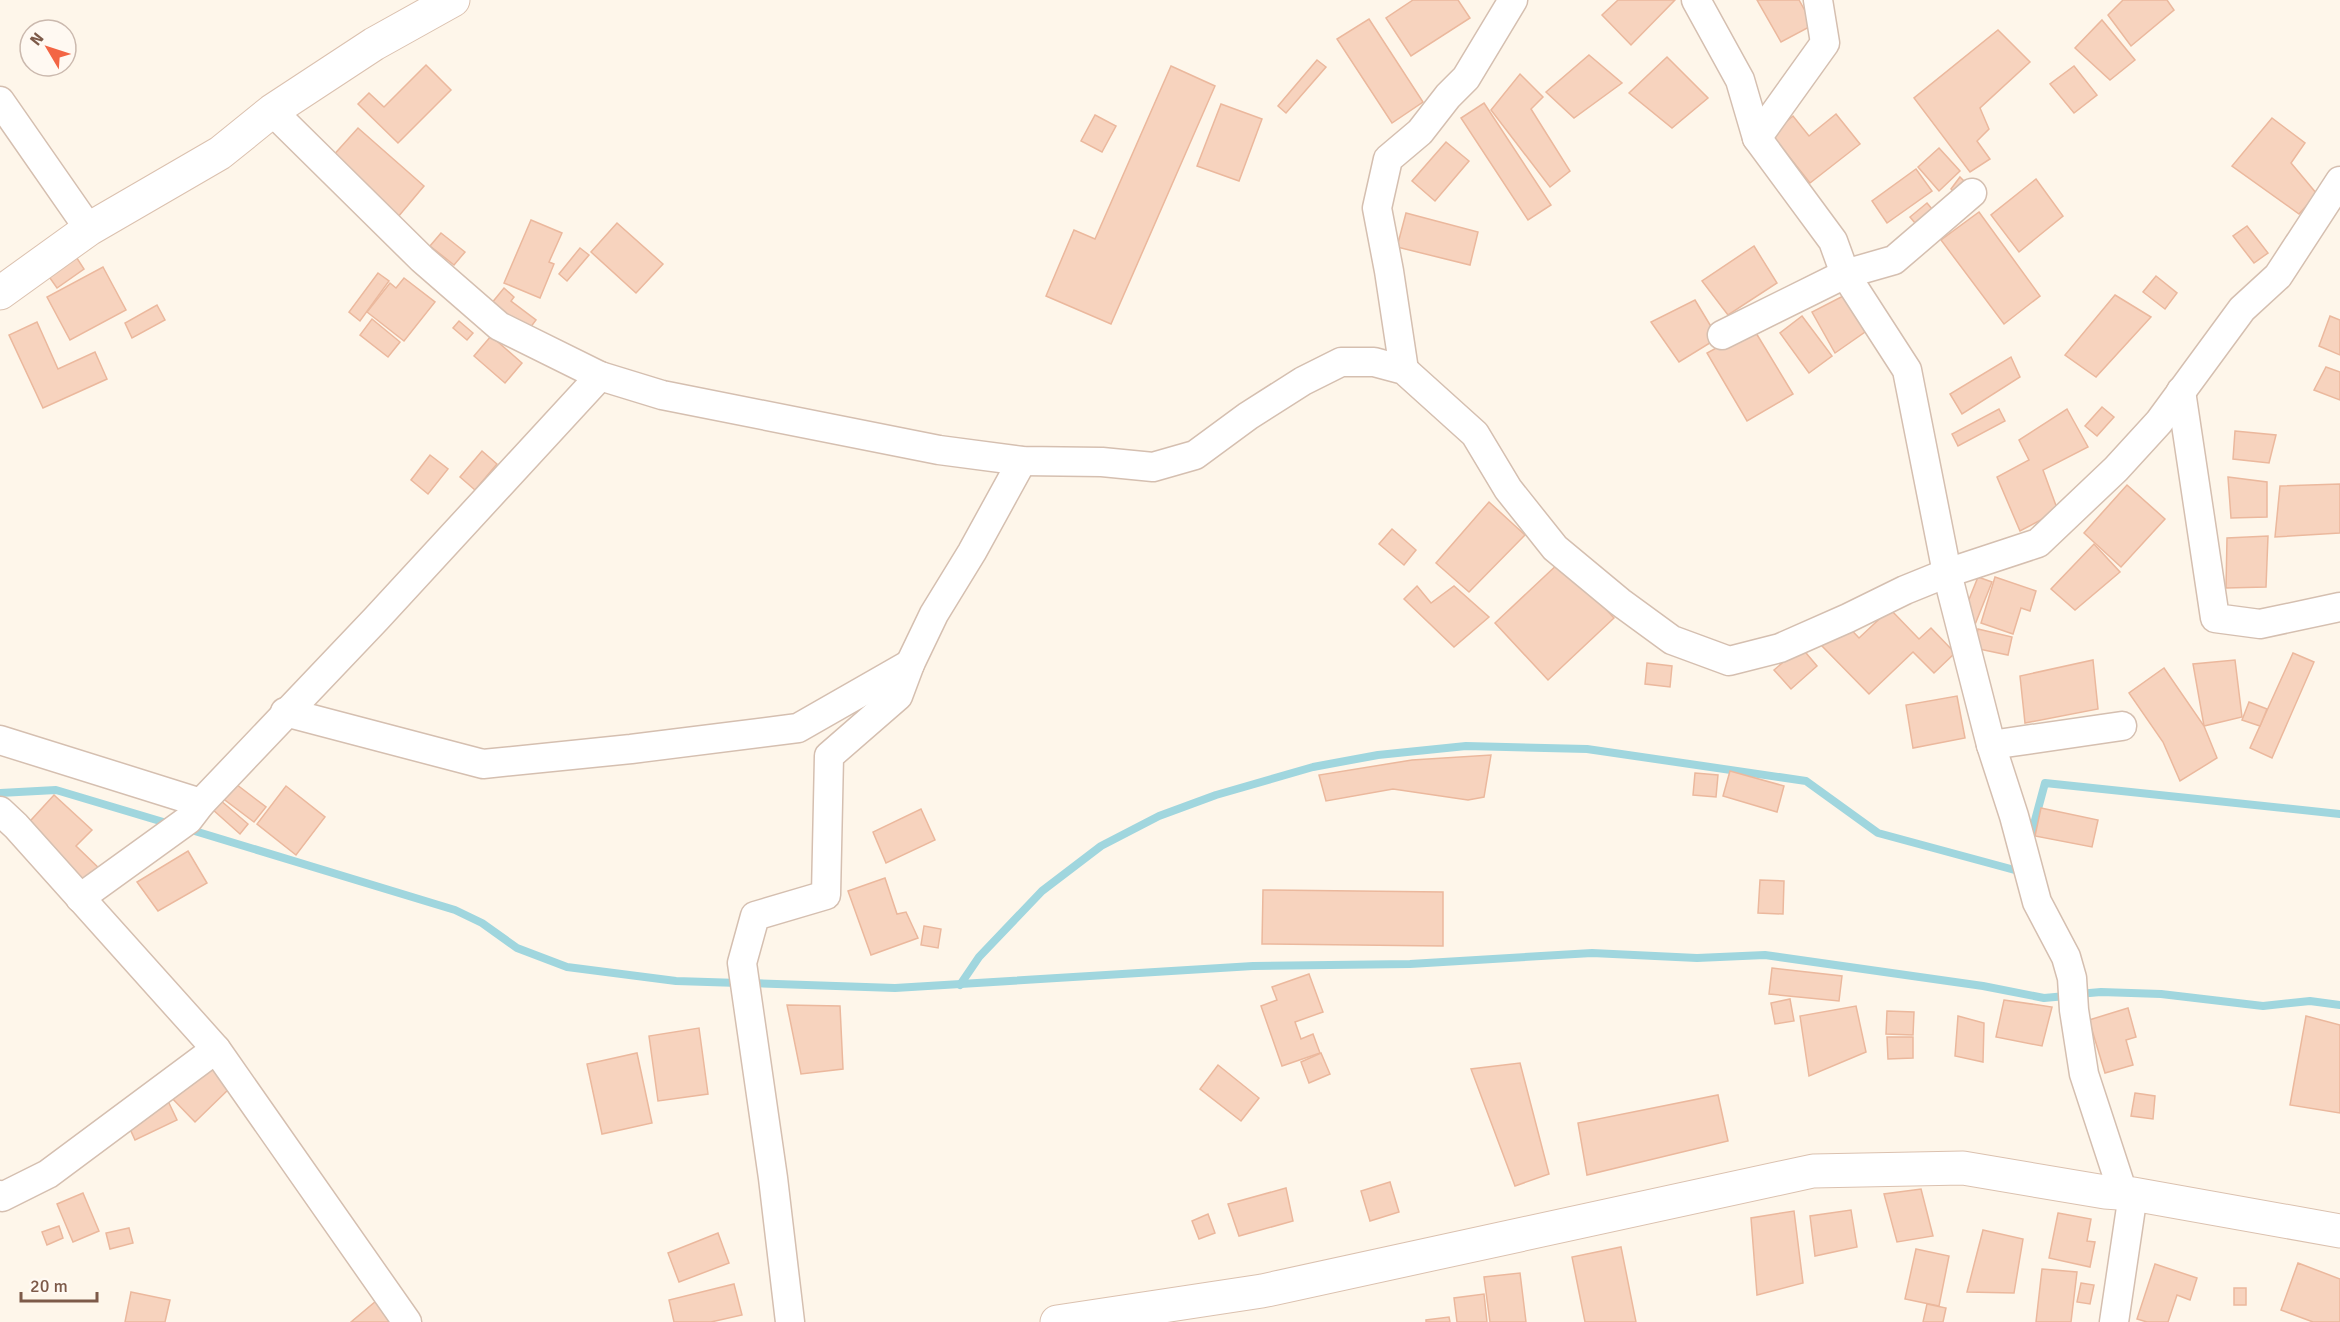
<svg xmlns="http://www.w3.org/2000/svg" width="2340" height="1322" viewBox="0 0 2340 1322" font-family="Signika,sans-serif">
	<rect width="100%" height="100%" fill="#fef6ea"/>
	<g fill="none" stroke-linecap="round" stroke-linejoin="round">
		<g stroke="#a0d6de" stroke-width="8">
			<path d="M 0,793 L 56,790 L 170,824"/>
			<path d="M 188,829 L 455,910 L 482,923 L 517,948 L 567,967 L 676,981 L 739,983"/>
			<path d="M 2030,839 L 2045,783 L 2340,814"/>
			<path d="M 751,983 L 895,988 L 1253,966 L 1410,964 L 1592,953 L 1697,958 L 1765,955 L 1983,986 L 2044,998 L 2066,996"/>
			<path d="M 960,985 L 979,957 L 1042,891 L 1101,846 L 1159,816 L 1216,795 L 1313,767 L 1378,755 L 1466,746 L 1587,749 L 1806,781 L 1878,833 L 2022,872 L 2022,871"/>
			<path d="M 2078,994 L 2101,992 L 2161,994 L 2263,1006 L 2310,1001 L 2340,1005"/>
		</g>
	</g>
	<g fill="#f7d3be" stroke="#ebb89d" stroke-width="1.5">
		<path d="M 1413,0 L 1458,0 L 1470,18 L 1411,56 L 1386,18 Z"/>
		<path d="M 1618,0 L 1675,0 L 1631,45 L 1602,15 Z"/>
		<path d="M 1757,0 L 1799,0 L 1813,25 L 1781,42 Z"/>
		<path d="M 2123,0 L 2167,0 L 2174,10 L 2131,46 L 2108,15 Z"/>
		<path d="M 1369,19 L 1423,102 L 1392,123 L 1337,39 Z"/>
		<path d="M 2102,20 L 2135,60 L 2110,80 L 2075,48 Z"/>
		<path d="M 1998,30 L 2030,62 L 1980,108 L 1989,129 L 1977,141 L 1990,159 L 1970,172 L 1914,98 Z"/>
		<path d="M 1589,55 L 1622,83 L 1574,118 L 1546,92 Z"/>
		<path d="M 1667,57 L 1708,98 L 1672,128 L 1629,93 Z"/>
		<path d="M 1317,60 L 1326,67 L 1286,113 L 1278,106 Z"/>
		<path d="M 426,65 L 451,90 L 398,143 L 358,104 L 369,93 L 384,107 Z"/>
		<path d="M 1171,66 L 1215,86 L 1111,324 L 1046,296 L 1074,230 L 1095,239 Z"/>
		<path d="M 2074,66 L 2097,95 L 2074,113 L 2050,84 Z"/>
		<path d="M 1520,74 L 1543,97 L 1531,109 L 1570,171 L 1550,187 L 1491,110 Z"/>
		<path d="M 1484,103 L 1551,205 L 1528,220 L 1461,118 Z"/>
		<path d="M 1221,104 L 1262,119 L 1239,181 L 1197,166 Z"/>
		<path d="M 1836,114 L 1860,144 L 1810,183 L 1771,134 L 1793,116 L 1809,136 Z"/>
		<path d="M 1095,115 L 1116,126 L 1102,152 L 1081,141 Z"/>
		<path d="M 2272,118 L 2305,143 L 2291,163 L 2317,194 L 2299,214 L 2232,166 Z"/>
		<path d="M 358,128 L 424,186 L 398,217 L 331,158 Z"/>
		<path d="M 1446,142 L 1469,161 L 1435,201 L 1412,181 Z"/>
		<path d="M 1939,148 L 1960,171 L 1939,191 L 1918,167 Z"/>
		<path d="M 1916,169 L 1932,191 L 1887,223 L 1872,201 Z"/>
		<path d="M 1960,177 L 1966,183 L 1956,194 L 1951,189 Z"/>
		<path d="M 2036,179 L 2063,216 L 2019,252 L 1991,215 Z"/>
		<path d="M 1927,203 L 1932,209 L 1915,223 L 1910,217 Z"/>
		<path d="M 1979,212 L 2040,296 L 2004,324 L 1941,240 Z"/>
		<path d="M 1406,213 L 1478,232 L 1470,265 L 1397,247 Z"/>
		<path d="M 531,220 L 562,233 L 549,262 L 554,264 L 540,298 L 504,283 Z"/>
		<path d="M 617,223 L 663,264 L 636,293 L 591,252 Z"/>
		<path d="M 2247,226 L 2268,253 L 2254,263 L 2233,236 Z"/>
		<path d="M 441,233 L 465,252 L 454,265 L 430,246 Z"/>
		<path d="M 1754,246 L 1777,283 L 1728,315 L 1702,281 Z"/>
		<path d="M 580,248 L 589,255 L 567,281 L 559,274 Z"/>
		<path d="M 73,252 L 84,269 L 57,288 L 45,271 Z"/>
		<path d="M 103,267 L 126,310 L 70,340 L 47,297 Z"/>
		<path d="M 378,273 L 389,281 L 360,321 L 349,312 Z"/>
		<path d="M 2156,276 L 2177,293 L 2165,309 L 2143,292 Z"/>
		<path d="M 404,278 L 435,302 L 404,341 L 367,312 L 390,283 L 396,288 Z"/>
		<path d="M 504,288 L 514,297 L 511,301 L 536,320 L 527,332 L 491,304 Z"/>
		<path d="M 1845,295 L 1865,332 L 1835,353 L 1812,312 Z"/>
		<path d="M 2115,295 L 2151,317 L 2096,377 L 2065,355 Z"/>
		<path d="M 1695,300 L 1718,338 L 1679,362 L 1651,322 Z"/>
		<path d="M 157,305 L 165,320 L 132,338 L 125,323 Z"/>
		<path d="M 1802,316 L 1832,356 L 1809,373 L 1780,333 Z"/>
		<path d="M 2330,316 L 2340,320 L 2340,355 L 2319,346 Z"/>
		<path d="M 372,319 L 400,342 L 388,357 L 360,335 Z"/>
		<path d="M 459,321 L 473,333 L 467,340 L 453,328 Z"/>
		<path d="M 37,322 L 58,369 L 95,352 L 107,379 L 43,408 L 9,335 Z"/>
		<path d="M 1753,328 L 1793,394 L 1747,421 L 1707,353 Z"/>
		<path d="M 491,336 L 522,363 L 505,383 L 474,356 Z"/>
		<path d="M 2011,357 L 2020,377 L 1962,414 L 1950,394 Z"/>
		<path d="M 2326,367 L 2340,372 L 2340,400 L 2314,390 Z"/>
		<path d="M 2102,407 L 2114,417 L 2097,436 L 2085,426 Z"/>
		<path d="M 1999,409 L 2005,421 L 1958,446 L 1952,434 Z"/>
		<path d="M 2067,409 L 2088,447 L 2043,470 L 2058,511 L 2020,531 L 1997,477 L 2029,460 L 2019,440 Z"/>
		<path d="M 2235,431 L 2276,435 L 2269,463 L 2233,459 Z"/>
		<path d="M 482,451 L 497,464 L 475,490 L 460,477 Z"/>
		<path d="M 430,455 L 448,469 L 428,494 L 411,480 Z"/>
		<path d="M 2228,477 L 2267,482 L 2267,517 L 2231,518 Z"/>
		<path d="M 2340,484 L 2340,533 L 2275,537 L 2280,486 Z"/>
		<path d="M 2127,485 L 2165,519 L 2121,567 L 2084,533 Z"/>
		<path d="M 1489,502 L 1525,535 L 1469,592 L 1436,563 Z"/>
		<path d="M 1392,529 L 1416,550 L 1404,565 L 1379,544 Z"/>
		<path d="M 2268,536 L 2266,587 L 2226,588 L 2227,538 Z"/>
		<path d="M 2094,544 L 2120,572 L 2075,610 L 2051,589 Z"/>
		<path d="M 1561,561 L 1614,618 L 1548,680 L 1495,623 Z"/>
		<path d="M 1978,577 L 1992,582 L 1974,627 L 1960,622 Z"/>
		<path d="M 1995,577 L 2036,591 L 2030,611 L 2021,608 L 2013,634 L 1981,623 Z"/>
		<path d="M 1417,586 L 1431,603 L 1454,586 L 1489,617 L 1454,647 L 1404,599 Z"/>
		<path d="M 1890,609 L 1919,639 L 1931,628 L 1955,653 L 1934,673 L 1913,652 L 1869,694 L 1821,645 L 1844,622 L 1859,638 Z"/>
		<path d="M 1978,629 L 2012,637 L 2008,655 L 1974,648 Z"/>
		<path d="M 1801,647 L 1817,666 L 1791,689 L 1774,670 Z"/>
		<path d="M 2293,653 L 2314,662 L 2272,758 L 2250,748 Z"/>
		<path d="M 2093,660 L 2098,709 L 2025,723 L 2020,676 Z"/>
		<path d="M 2235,660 L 2242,717 L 2204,726 L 2193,664 Z"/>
		<path d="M 1647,663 L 1672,666 L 1670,687 L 1645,684 Z"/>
		<path d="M 2164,668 L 2204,726 L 2217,758 L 2180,781 L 2163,742 L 2129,693 Z"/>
		<path d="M 1957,696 L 1965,738 L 1913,748 L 1906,705 Z"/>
		<path d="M 2249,702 L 2267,709 L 2260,726 L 2242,720 Z"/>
		<path d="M 1491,755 L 1484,797 L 1468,800 L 1393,789 L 1326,801 L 1319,775 L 1412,760 Z"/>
		<path d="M 1730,771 L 1784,786 L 1777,812 L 1723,796 Z"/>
		<path d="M 1695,773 L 1718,775 L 1716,797 L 1693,795 Z"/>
		<path d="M 232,781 L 266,807 L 254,822 L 221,797 Z"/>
		<path d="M 286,786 L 325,817 L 296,855 L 257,824 Z"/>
		<path d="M 54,795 L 92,830 L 76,846 L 103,872 L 86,891 L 21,831 Z"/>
		<path d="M 220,800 L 248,824 L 240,834 L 212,809 Z"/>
		<path d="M 2041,808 L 2098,820 L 2092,847 L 2035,836 Z"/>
		<path d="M 921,809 L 935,840 L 886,863 L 873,832 Z"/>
		<path d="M 188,851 L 207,883 L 158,911 L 137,882 Z"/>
		<path d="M 885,878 L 897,914 L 906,912 L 918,938 L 871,955 L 848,891 Z"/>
		<path d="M 1760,880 L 1784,881 L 1783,914 L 1758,913 Z"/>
		<path d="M 1263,890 L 1443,892 L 1443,946 L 1262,944 Z"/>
		<path d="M 924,926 L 941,929 L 938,948 L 921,945 Z"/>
		<path d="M 1772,968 L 1842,976 L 1839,1001 L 1769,994 Z"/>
		<path d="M 1309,974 L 1323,1012 L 1295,1022 L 1301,1039 L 1313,1034 L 1320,1053 L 1282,1066 L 1261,1006 L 1277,1000 L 1272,987 Z"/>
		<path d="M 1790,999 L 1794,1021 L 1775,1024 L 1771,1003 Z"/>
		<path d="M 2004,1000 L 2052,1007 L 2042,1046 L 1996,1037 Z"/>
		<path d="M 787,1005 L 840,1006 L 843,1069 L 801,1074 Z"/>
		<path d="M 1856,1006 L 1866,1052 L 1809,1076 L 1800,1016 Z"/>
		<path d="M 2128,1008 L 2136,1037 L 2126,1040 L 2133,1065 L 2105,1073 L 2089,1020 Z"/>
		<path d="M 1887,1011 L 1914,1012 L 1913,1035 L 1886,1034 Z"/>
		<path d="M 1958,1016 L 1984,1023 L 1983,1062 L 1955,1056 Z"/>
		<path d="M 2306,1016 L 2340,1025 L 2340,1113 L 2290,1105 Z"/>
		<path d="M 699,1028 L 708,1094 L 658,1101 L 649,1036 Z"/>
		<path d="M 1887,1037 L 1913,1037 L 1913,1058 L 1888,1059 Z"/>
		<path d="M 637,1053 L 652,1123 L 602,1134 L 587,1064 Z"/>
		<path d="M 1321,1053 L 1330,1074 L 1309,1083 L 1301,1062 Z"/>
		<path d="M 206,1058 L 232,1086 L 195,1122 L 168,1094 Z"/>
		<path d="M 1520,1063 L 1549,1174 L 1515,1186 L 1471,1069 Z"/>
		<path d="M 1218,1065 L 1259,1098 L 1241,1121 L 1200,1089 Z"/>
		<path d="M 2135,1093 L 2155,1096 L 2153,1119 L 2131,1116 Z"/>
		<path d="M 1718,1095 L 1728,1141 L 1587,1175 L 1578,1123 Z"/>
		<path d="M 168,1101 L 177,1120 L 135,1140 L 126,1120 Z"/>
		<path d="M 1390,1182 L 1399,1212 L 1370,1221 L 1361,1191 Z"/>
		<path d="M 1286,1188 L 1293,1221 L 1239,1236 L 1228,1204 Z"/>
		<path d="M 1921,1189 L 1933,1236 L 1897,1242 L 1884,1194 Z"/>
		<path d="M 83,1193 L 99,1231 L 73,1242 L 57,1204 Z"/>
		<path d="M 1851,1210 L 1857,1247 L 1815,1256 L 1810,1216 Z"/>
		<path d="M 1794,1211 L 1803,1283 L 1757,1295 L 1751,1218 Z"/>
		<path d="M 2058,1213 L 2091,1219 L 2087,1241 L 2095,1242 L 2090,1267 L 2049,1258 Z"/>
		<path d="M 1208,1214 L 1215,1233 L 1199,1239 L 1192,1221 Z"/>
		<path d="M 59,1226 L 63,1238 L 47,1245 L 42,1232 Z"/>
		<path d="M 129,1228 L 133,1243 L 110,1249 L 106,1233 Z"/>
		<path d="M 1983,1230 L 2023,1239 L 2014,1293 L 1967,1292 Z"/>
		<path d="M 718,1233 L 729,1263 L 679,1282 L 668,1253 Z"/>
		<path d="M 1621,1247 L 1636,1322 L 1585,1322 L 1572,1257 Z"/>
		<path d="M 1916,1249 L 1949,1256 L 1939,1306 L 1905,1299 Z"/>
		<path d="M 2298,1263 L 2340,1279 L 2340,1322 L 2313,1322 L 2281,1310 Z"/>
		<path d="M 2155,1264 L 2197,1278 L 2190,1300 L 2177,1295 L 2168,1322 L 2147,1322 L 2137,1319 Z"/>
		<path d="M 2042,1269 L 2077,1272 L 2071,1322 L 2036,1322 Z"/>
		<path d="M 1520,1273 L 1526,1322 L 1490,1322 L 1484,1277 Z"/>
		<path d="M 2081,1283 L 2094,1285 L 2090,1304 L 2077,1302 Z"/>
		<path d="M 734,1284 L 742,1315 L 711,1322 L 674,1322 L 669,1300 Z"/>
		<rect x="2234" y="1288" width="12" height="17"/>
		<path d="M 131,1292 L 170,1300 L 165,1322 L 125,1322 Z"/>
		<path d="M 1484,1294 L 1487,1322 L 1457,1322 L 1454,1298 Z"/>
		<path d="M 376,1301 L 394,1322 L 351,1322 Z"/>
		<path d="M 1927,1304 L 1946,1308 L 1943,1322 L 1923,1322 Z"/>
		<path d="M 1449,1317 L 1450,1322 L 1426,1322 L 1426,1320 Z"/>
	</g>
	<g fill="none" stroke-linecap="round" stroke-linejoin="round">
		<defs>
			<g id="street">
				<path d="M 1696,0 L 1740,80 L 1757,138 L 1833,241 L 1845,274 L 1907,370 L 1947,573 L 1991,745 L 2014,816 L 2037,902 L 2066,957 L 2072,978 L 2074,1010 L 2084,1074 L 2123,1193"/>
				<path d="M 0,101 L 89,229"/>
				<path d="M 272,111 L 422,259 L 499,326 L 600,376 L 662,395 L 939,450 L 1022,461 L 1102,462 L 1153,467 L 1195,455 L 1248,416 L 1303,381 L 1341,362 L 1374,362 L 1404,370 L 1475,434 L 1508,489 L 1555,548 L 1620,602 L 1672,640 L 1729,661 L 1780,648 L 1848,618 L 1905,590 L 1947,573 L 2038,543 L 2116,469 L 2159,422 L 2242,309 L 2278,276 L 2340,181"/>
				<path d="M 1757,138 L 1825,43 L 1818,0"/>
				<path d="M 1722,335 L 1845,274 L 1894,260 L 1972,193"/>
				<path d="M 1404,370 L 1389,271 L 1377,208 L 1388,159 L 1420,132 L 1448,96 L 1466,78 L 1513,0"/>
				<path d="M 2181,391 L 2215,618 L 2260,624 L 2340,607"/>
				<path d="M 285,712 L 483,764 L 631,749 L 798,728 L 910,664"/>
				<path d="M 0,740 L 201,803"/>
				<path d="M 1991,745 L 2122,726"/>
				<path d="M 0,811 L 16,826 L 216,1049 L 407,1322"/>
				<path d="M 80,898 L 188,820 L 201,803 L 376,619 L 600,376"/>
				<path d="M 0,1195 L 2,1197 L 48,1174 L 216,1049"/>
				<path d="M 790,1322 L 773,1178 L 742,963 L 755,916 L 826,895 L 829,756 L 898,696 L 910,664 L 934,614 L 972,552 L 1022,461"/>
				<path d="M 2114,1322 L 2133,1194"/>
			</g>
			<g id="secondary">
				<path d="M 0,293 L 89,229 L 220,153 L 272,111 L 374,44 L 453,0"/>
				<path d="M 1057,1322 L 1262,1291 L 1813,1171 L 1963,1168 L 2105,1192 L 2133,1194 L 2340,1231"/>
			</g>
		</defs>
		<use href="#street" stroke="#d5bfb0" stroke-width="31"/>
		<use href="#secondary" stroke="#dbc1af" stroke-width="35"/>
		<use href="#street" stroke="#fff" stroke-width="28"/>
		<use href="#secondary" stroke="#fff" stroke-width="33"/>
	</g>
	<g transform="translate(48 48) rotate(309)"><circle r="28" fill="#fff9f2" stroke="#cbb9ae" stroke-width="1.5"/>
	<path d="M0-4.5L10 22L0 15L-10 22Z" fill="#f36544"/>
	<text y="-9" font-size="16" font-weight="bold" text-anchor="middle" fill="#7d5a49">N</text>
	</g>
	<path d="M21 1292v9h76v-9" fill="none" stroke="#7d5a49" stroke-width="3"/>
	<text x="30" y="1292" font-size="18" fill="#7d5a49" stroke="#fff9f2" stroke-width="4.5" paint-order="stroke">20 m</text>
</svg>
